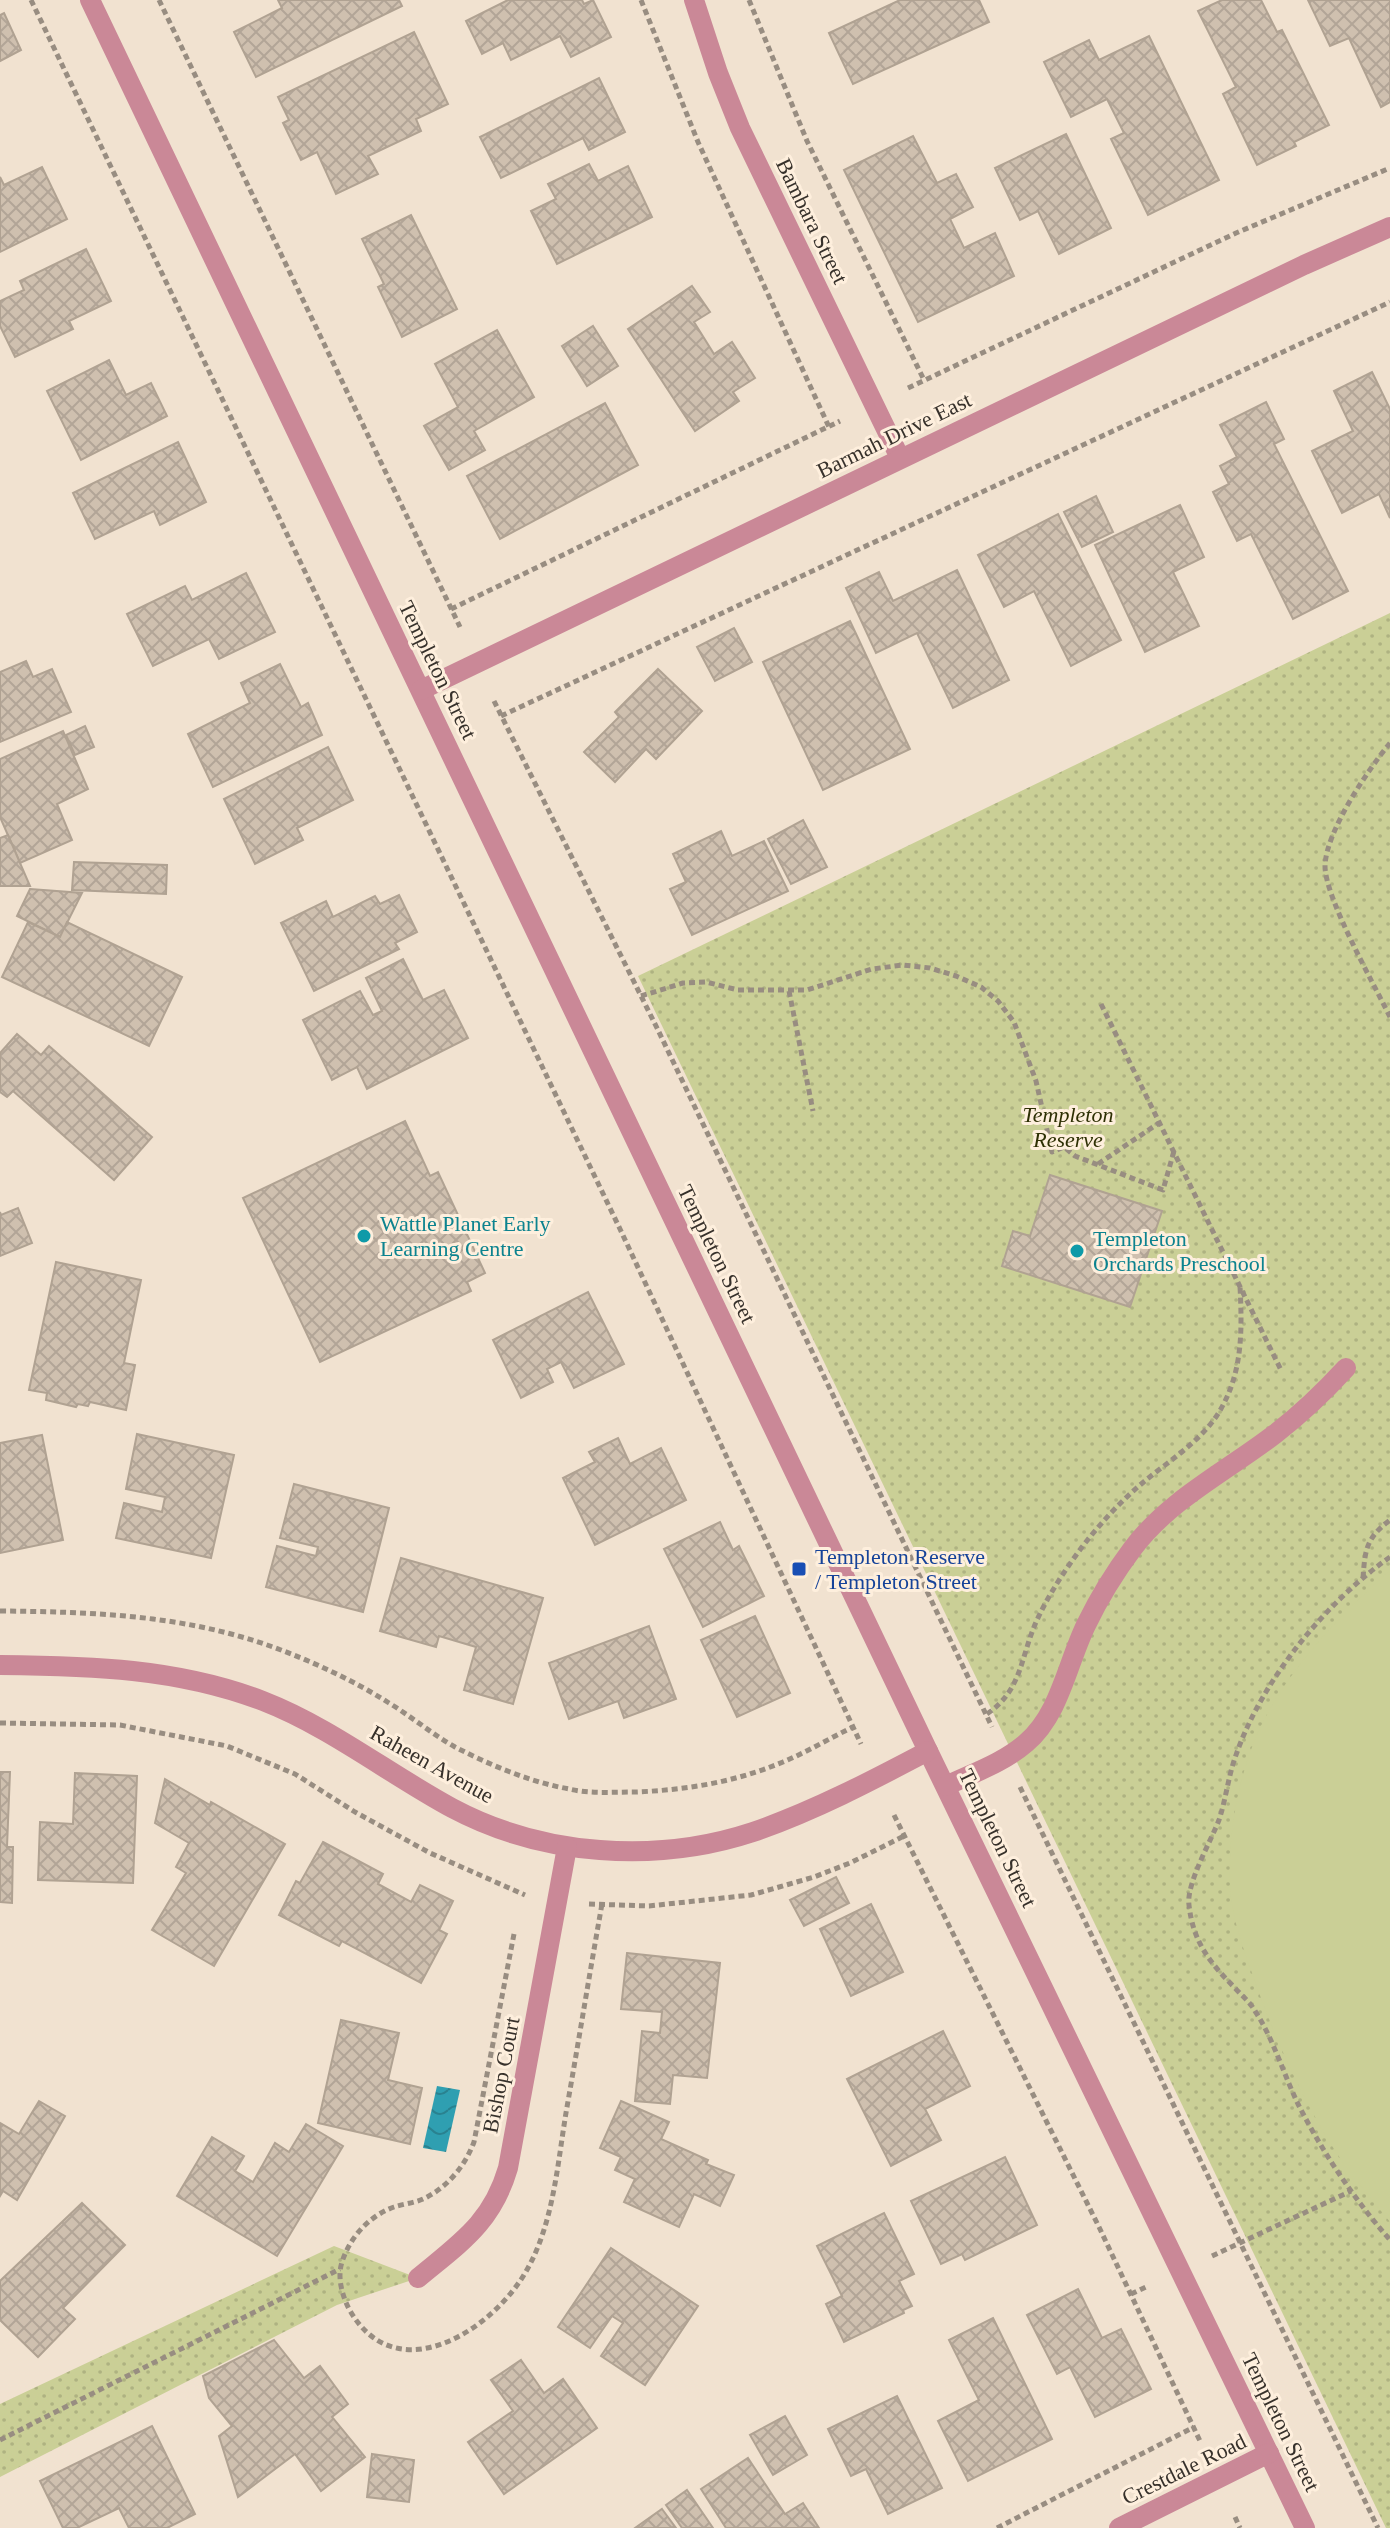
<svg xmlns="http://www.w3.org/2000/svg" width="1390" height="2528" viewBox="0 0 1390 2528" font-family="Georgia,serif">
	<defs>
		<pattern id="park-dots" width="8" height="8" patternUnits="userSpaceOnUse" patternTransform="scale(2)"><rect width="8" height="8" fill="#cacf96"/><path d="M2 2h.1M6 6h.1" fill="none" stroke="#aeb281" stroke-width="1.8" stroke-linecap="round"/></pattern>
		<pattern id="water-waves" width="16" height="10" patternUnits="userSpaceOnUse" patternTransform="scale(2)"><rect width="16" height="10" fill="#2f9fb1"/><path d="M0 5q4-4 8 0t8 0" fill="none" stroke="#298290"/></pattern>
		<pattern id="building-cross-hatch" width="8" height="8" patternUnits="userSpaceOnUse" patternTransform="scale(2)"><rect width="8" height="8" fill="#cfc0af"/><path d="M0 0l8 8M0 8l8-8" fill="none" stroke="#b2a597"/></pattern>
	</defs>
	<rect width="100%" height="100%" fill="#f1e2d0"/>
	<g fill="url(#park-dots)">
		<path d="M 1390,613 L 1390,2528 L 1386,2528 L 638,976 Z"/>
		<path d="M 334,2246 L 418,2278 L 337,2305 L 0,2477 L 0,2404 Z"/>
	</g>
	<path fill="#cacf96" d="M 1389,1571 L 1390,1571 L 1390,2222 C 1371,2198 1350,2175 1334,2149 C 1300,2095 1273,2034 1252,1973 C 1242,1945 1231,1915 1230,1885 C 1228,1840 1236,1790 1252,1747 C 1277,1680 1337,1618 1389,1571 Z"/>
	<path fill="url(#water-waves)" d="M 437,2086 L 460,2090 L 446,2152 L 423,2148 Z"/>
	<g fill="url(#building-cross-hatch)" stroke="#b0a292" stroke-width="2">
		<path d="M 278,0 L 399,0 L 402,6 L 256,77 L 234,32 L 282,8 Z"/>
		<path d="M 508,0 L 582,0 L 584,4 L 593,0 L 611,37 L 571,57 L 560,36 L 511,60 L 503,43 L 482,54 L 466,21 Z"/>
		<path d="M 900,0 L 979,0 L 989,22 L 853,84 L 829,33 Z"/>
		<path d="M 1222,0 L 1261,0 L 1277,32 L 1282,30 L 1329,125 L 1294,142 L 1296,146 L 1257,165 L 1223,94 L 1236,87 L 1198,11 Z"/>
		<path d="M 1308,0 L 1390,0 L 1390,102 L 1381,107 L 1349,38 L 1330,46 Z"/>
		<path d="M 4,13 L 21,50 L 0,61 L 0,15 Z"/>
		<path d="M 414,32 L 448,104 L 416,119 L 421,131 L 368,156 L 378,174 L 336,194 L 317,152 L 301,160 L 283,123 L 289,120 L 278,97 Z"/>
		<path d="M 1149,36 L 1219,180 L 1148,215 L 1111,139 L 1124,133 L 1107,99 L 1071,117 L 1044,62 L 1089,40 L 1099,60 Z"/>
		<path d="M 599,78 L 625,132 L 589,150 L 583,138 L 501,178 L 480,137 Z"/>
		<path d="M 1066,134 L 1111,228 L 1059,254 L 1038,211 L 1020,220 L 995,168 Z"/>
		<path d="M 913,136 L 937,183 L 956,174 L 973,207 L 950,219 L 964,248 L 995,233 L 1014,276 L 918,322 L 844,170 Z"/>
		<path d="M 589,164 L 598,181 L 628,166 L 652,217 L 557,264 L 531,211 L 556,199 L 548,184 Z"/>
		<path d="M 42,167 L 67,219 L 0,252 L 0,177 L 4,185 Z"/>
		<path d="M 411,215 L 457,309 L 402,337 L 378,287 L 384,284 L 362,239 Z"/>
		<path d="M 86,249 L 111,301 L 69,321 L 73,329 L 15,357 L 0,326 L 0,301 L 24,290 L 20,281 Z"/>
		<path d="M 692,286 L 710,312 L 694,322 L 714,354 L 732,342 L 755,378 L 733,392 L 739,401 L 695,431 L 628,329 Z"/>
		<path d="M 593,326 L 618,366 L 587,386 L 562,346 Z"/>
		<path d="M 497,330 L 534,397 L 474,431 L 485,450 L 449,470 L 424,426 L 458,407 L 435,364 Z"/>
		<path d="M 109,360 L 126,395 L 151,383 L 167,416 L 81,460 L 47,391 Z"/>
		<path d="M 1372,372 L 1390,409 L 1390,518 L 1379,494 L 1342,513 L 1312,451 L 1353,431 L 1334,391 Z"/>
		<path d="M 1266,402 L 1284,439 L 1274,444 L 1348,591 L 1293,619 L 1251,534 L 1237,541 L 1213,492 L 1229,484 L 1220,466 L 1237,457 L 1220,425 Z"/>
		<path d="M 605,403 L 638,465 L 500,539 L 467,476 Z"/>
		<path d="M 178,442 L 206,502 L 160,525 L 154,511 L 95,539 L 73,493 Z"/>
		<path d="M 1096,496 L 1113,532 L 1082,547 L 1064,512 Z"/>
		<path d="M 1180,505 L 1204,557 L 1173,572 L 1199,626 L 1145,652 L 1095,545 Z"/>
		<path d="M 1058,514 L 1121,640 L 1071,666 L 1034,591 L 1004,607 L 978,555 Z"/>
		<path d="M 957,570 L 1009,680 L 953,708 L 917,633 L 876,653 L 846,588 L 879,572 L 893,601 Z"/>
		<path d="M 246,573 L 275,632 L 219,659 L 209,639 L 153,666 L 127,614 L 185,586 L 192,600 Z"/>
		<path d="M 850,621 L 910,749 L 823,790 L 763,662 Z"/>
		<path d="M 734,628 L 752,662 L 715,681 L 697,647 Z"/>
		<path d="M 26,661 L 33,677 L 52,669 L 71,712 L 0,742 L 0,672 Z"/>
		<path d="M 280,664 L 301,707 L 308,703 L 322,735 L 213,787 L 188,734 L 250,703 L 241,683 Z"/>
		<path d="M 658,669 L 702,711 L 656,759 L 646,749 L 615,782 L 584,752 L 619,717 L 615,712 Z"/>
		<path d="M 85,726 L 94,747 L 75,755 L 66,735 Z"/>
		<path d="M 63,731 L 88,789 L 57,804 L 72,840 L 20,863 L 0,817 L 0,759 Z"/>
		<path d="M 328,747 L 353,800 L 297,828 L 303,840 L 255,864 L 224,799 Z"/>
		<path d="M 803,820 L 827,867 L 791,884 L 768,839 Z"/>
		<path d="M 721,831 L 732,856 L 764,841 L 788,891 L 692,935 L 670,889 L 686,882 L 673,854 Z"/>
		<path d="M 8,835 L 20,863 L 30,886 L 0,886 L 0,838 Z"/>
		<path d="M 74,862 L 167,865 L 166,894 L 72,890 Z"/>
		<path d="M 30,889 L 82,893 L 60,937 L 17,916 Z"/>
		<path d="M 399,895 L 417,932 L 395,943 L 399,949 L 314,991 L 281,923 L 326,901 L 333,917 L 375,896 L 380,904 Z"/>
		<path d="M 28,922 L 60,937 L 67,922 L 182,977 L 149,1046 L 2,977 Z"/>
		<path d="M 403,959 L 423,1000 L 444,990 L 468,1038 L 367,1089 L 357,1067 L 332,1080 L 303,1020 L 360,991 L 373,1015 L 382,1011 L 366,978 Z"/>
		<path d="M 17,1034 L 41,1055 L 49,1046 L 152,1137 L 114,1180 L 13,1091 L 7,1097 L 0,1092 L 0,1053 Z"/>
		<path d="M 405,1121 L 430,1176 L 438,1172 L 485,1273 L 467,1282 L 471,1291 L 320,1362 L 243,1198 Z"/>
		<path d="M 1050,1175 L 1162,1211 L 1130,1307 L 1002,1266 L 1013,1231 L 1030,1236 Z"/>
		<path d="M 18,1208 L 32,1243 L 0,1256 L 0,1212 L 1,1215 Z"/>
		<path d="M 56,1262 L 141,1280 L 124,1363 L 135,1365 L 126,1410 L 90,1402 L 88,1406 L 78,1404 L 76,1407 L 46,1400 L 47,1393 L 29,1390 Z"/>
		<path d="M 588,1292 L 624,1364 L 574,1388 L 561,1362 L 547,1369 L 553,1382 L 521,1398 L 493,1340 Z"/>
		<path d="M 137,1434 L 234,1455 L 211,1558 L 116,1538 L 124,1503 L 162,1512 L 165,1497 L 126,1489 Z"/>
		<path d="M 42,1435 L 63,1540 L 0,1553 L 0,1443 Z"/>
		<path d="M 618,1438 L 630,1464 L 661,1448 L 686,1500 L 595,1545 L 563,1478 L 595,1462 L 589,1452 Z"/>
		<path d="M 294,1484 L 389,1508 L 363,1612 L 266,1587 L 277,1546 L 316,1556 L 318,1547 L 280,1538 Z"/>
		<path d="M 720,1522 L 733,1550 L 739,1546 L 764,1596 L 703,1627 L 664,1549 Z"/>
		<path d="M 401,1558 L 543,1598 L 513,1704 L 464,1690 L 476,1647 L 439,1636 L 436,1647 L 380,1631 Z"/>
		<path d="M 755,1616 L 790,1693 L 737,1717 L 701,1640 Z"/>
		<path d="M 649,1626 L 676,1699 L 624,1718 L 618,1701 L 569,1719 L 549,1663 Z"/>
		<path d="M 0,1772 L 10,1772 L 7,1847 L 13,1847 L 12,1903 L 0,1902 Z"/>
		<path d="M 75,1773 L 137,1776 L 133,1883 L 38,1880 L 40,1822 L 73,1824 Z"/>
		<path d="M 165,1779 L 210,1805 L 211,1802 L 285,1844 L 214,1966 L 152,1930 L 186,1873 L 176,1867 L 189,1843 L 155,1823 Z"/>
		<path d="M 323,1842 L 383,1874 L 378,1884 L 411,1902 L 420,1885 L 453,1901 L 439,1930 L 447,1934 L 421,1983 L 342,1941 L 339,1946 L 279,1915 L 296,1881 L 300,1883 Z"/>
		<path d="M 836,1877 L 849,1903 L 804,1926 L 790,1900 Z"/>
		<path d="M 871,1904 L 903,1972 L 851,1996 L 820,1929 Z"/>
		<path d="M 627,1953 L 720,1963 L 707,2078 L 673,2075 L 670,2104 L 635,2101 L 642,2031 L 660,2033 L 662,2012 L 621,2009 Z"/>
		<path d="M 341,2020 L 399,2033 L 388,2080 L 422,2088 L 410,2144 L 318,2123 Z"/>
		<path d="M 943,2031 L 970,2086 L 925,2109 L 941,2140 L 891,2166 L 847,2079 Z"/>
		<path d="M 39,2101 L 65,2116 L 17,2200 L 3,2191 L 0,2196 L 0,2123 L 19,2134 Z"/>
		<path d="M 621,2101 L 669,2122 L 661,2139 L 708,2160 L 706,2164 L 734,2175 L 720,2206 L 694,2194 L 679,2227 L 624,2202 L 635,2179 L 615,2170 L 621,2157 L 600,2148 Z"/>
		<path d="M 306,2124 L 343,2146 L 277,2256 L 177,2196 L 212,2137 L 244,2156 L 235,2171 L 253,2182 L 275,2143 L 289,2152 Z"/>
		<path d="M 1005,2157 L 1037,2225 L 965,2260 L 962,2254 L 941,2264 L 911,2201 Z"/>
		<path d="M 82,2203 L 125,2245 L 63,2308 L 75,2319 L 38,2357 L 0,2320 L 0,2281 Z"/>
		<path d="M 884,2213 L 914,2274 L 899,2281 L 912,2306 L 903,2310 L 904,2313 L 844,2342 L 826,2304 L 842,2296 L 817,2246 Z"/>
		<path d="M 611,2248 L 698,2306 L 645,2385 L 601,2356 L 623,2323 L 612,2316 L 590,2348 L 558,2327 Z"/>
		<path d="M 1078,2289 L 1102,2338 L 1121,2329 L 1151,2389 L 1095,2417 L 1070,2367 L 1057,2374 L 1027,2315 Z"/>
		<path d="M 993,2318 L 1052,2439 L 968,2481 L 938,2421 L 979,2400 L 949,2340 Z"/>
		<path d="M 274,2340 L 304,2378 L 320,2366 L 348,2404 L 332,2417 L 365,2457 L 321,2491 L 295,2454 L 238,2497 L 219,2436 L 232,2426 L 209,2398 L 203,2376 Z"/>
		<path d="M 521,2360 L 544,2393 L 563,2379 L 597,2428 L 504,2494 L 468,2442 L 513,2411 L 491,2380 Z"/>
		<path d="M 897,2396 L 942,2488 L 888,2514 L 866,2469 L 851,2476 L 828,2429 Z"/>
		<path d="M 785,2416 L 807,2455 L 773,2475 L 750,2435 Z"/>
		<path d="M 152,2426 L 195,2514 L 167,2528 L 129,2528 L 119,2508 L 77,2528 L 63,2528 L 40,2481 Z"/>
		<path d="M 372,2454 L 414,2460 L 409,2502 L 367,2497 Z"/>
		<path d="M 748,2458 L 785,2514 L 803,2503 L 819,2528 L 726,2528 L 701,2489 Z"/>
		<path d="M 687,2490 L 713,2528 L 682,2528 L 666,2505 Z"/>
		<path d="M 662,2509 L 676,2528 L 635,2528 Z"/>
	</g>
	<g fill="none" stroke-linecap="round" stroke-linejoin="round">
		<g stroke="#988d81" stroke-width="5" stroke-dasharray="6 4" stroke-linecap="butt">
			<path d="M 31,0 L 620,1229 L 861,1744"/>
			<path d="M 159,0 L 460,627"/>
			<path d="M 641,0 L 698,142 L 829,427"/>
			<path d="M 749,0 L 807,141 L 924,380"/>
			<path d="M 908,388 L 1236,233 L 1390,168"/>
			<path d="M 451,609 L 840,421"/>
			<path d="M 494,701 L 657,1028 L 992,1727"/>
			<path d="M 501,716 L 1390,302"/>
			<path d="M 1390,743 C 1368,770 1326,831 1325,866 C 1325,898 1374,984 1390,1017"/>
			<path d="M 789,991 L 813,1111"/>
			<path d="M 641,996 L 683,983 L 706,982 L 738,990 L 807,990 L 872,969 L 903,965 L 930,968 L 956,976 L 981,987 L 998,1001 L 1014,1022 L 1036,1081 L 1052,1152 L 1064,1147 L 1075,1156 L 1163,1190 L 1174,1151"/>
			<path d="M 1101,1004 L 1281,1370"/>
			<path d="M 1098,1164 L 1159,1123"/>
			<path d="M 1390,1557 C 1325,1603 1262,1680 1236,1755 C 1228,1777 1226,1799 1219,1820 C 1211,1841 1186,1884 1189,1905 C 1193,1942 1210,1963 1235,1988 C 1242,1996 1250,2002 1255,2011 C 1273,2038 1284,2075 1298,2104 C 1323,2153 1354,2199 1390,2240"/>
			<path d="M 1363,1578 C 1365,1550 1366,1538 1390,1520"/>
			<path d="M 0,1611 C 97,1612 189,1615 281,1650 C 318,1664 356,1682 389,1703 C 412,1717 432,1734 455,1747 C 490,1765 530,1782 569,1789 C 590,1794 613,1792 635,1792 C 687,1790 735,1782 783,1762 C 807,1752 830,1738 853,1727"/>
			<path d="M 987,1714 C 1023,1689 1020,1657 1037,1620 C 1049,1594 1065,1570 1082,1547 C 1099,1525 1119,1503 1140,1485 C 1168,1461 1206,1439 1223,1405 C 1243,1368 1242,1327 1240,1286"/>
			<path d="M 0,1723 L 120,1725 L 227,1746 L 295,1774 L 355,1812 L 430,1853 L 525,1895"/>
			<path d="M 1020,1787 L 1378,2528"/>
			<path d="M 894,1815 L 1099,2227 L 1200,2441"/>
			<path d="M 589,1904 L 649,1906 L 751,1895 L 814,1877 L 850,1863 L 904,1836"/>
			<path d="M 514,1934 L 474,2142 C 465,2166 447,2188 423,2199 C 414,2203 403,2204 394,2207 C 369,2216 350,2237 342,2262 C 337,2277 342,2295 349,2309 C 393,2388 482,2337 520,2281 C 554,2231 557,2164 567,2107 C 579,2039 590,1971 602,1904"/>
			<path d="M 1212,2256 L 1351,2191"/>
			<path d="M 1131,2294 L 1148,2286"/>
			<path d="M 0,2440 L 340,2269"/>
			<path d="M 1235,2517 L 1240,2528"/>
			<path d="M 997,2528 L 1194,2427"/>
		</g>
		<g stroke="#ca8897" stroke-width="20">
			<path d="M 90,0 L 928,1751 L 1305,2528"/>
			<path d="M 694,0 L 718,73 L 740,128 L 900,458"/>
			<path d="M 421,690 L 1304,265 L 1390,227"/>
			<path d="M 0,1665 C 90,1666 177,1668 263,1701 C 330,1727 389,1774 452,1808 C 542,1856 656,1864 753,1832 C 814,1811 871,1781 928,1751"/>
			<path d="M 946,1786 C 973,1773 1003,1763 1026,1743 C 1060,1714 1067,1664 1086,1625 C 1099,1598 1115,1572 1133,1548 C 1170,1499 1227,1471 1275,1434 C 1301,1414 1324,1392 1346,1368"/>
			<path d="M 418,2278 C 460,2243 492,2223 508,2168 L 567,1847"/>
			<path d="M 1119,2528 L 1269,2453"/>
		</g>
	</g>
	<g fill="#0f9aa8" stroke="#feefdd" stroke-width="3">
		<circle cx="364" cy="1236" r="8"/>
		<circle cx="1077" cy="1251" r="8"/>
	</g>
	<rect fill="#1a4fb4" stroke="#feefdd" stroke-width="3" x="791" y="1561" width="16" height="16" rx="4"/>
	<g text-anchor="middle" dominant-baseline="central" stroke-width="6" stroke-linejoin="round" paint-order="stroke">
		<g font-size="22" fill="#37312b" stroke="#feefdd">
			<text transform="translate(812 221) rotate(64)">Bambara Street</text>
			<text transform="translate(894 435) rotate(-26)">Barmah Drive East</text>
			<text transform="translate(438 670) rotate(64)">Templeton Street</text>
			<text transform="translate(717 1254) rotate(64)">Templeton Street</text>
			<text transform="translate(432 1764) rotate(29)">Raheen Avenue</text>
			<text transform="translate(998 1838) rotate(64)">Templeton Street</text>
			<text transform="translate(501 2075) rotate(-79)">Bishop Court</text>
			<text transform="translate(1281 2422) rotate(64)">Templeton Street</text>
			<text transform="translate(1184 2469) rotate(-26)">Crestdale Road</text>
		</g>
		<g font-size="22" font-style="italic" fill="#2e3004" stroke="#feefdd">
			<text x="1068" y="1114">Templeton<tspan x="1068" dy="25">Reserve</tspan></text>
		</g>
		<g font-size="22" fill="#0d838f" stroke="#feefdd" text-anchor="start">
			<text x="380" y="1223">Wattle Planet Early<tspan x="380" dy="25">Learning Centre</tspan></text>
			<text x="1093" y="1238">Templeton<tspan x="1093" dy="25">Orchards Preschool</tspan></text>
		</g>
		<g font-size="22" fill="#164399" stroke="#feefdd" text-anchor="start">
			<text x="815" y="1556">Templeton Reserve<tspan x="815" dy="25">/ Templeton Street</tspan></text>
		</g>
	</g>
</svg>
